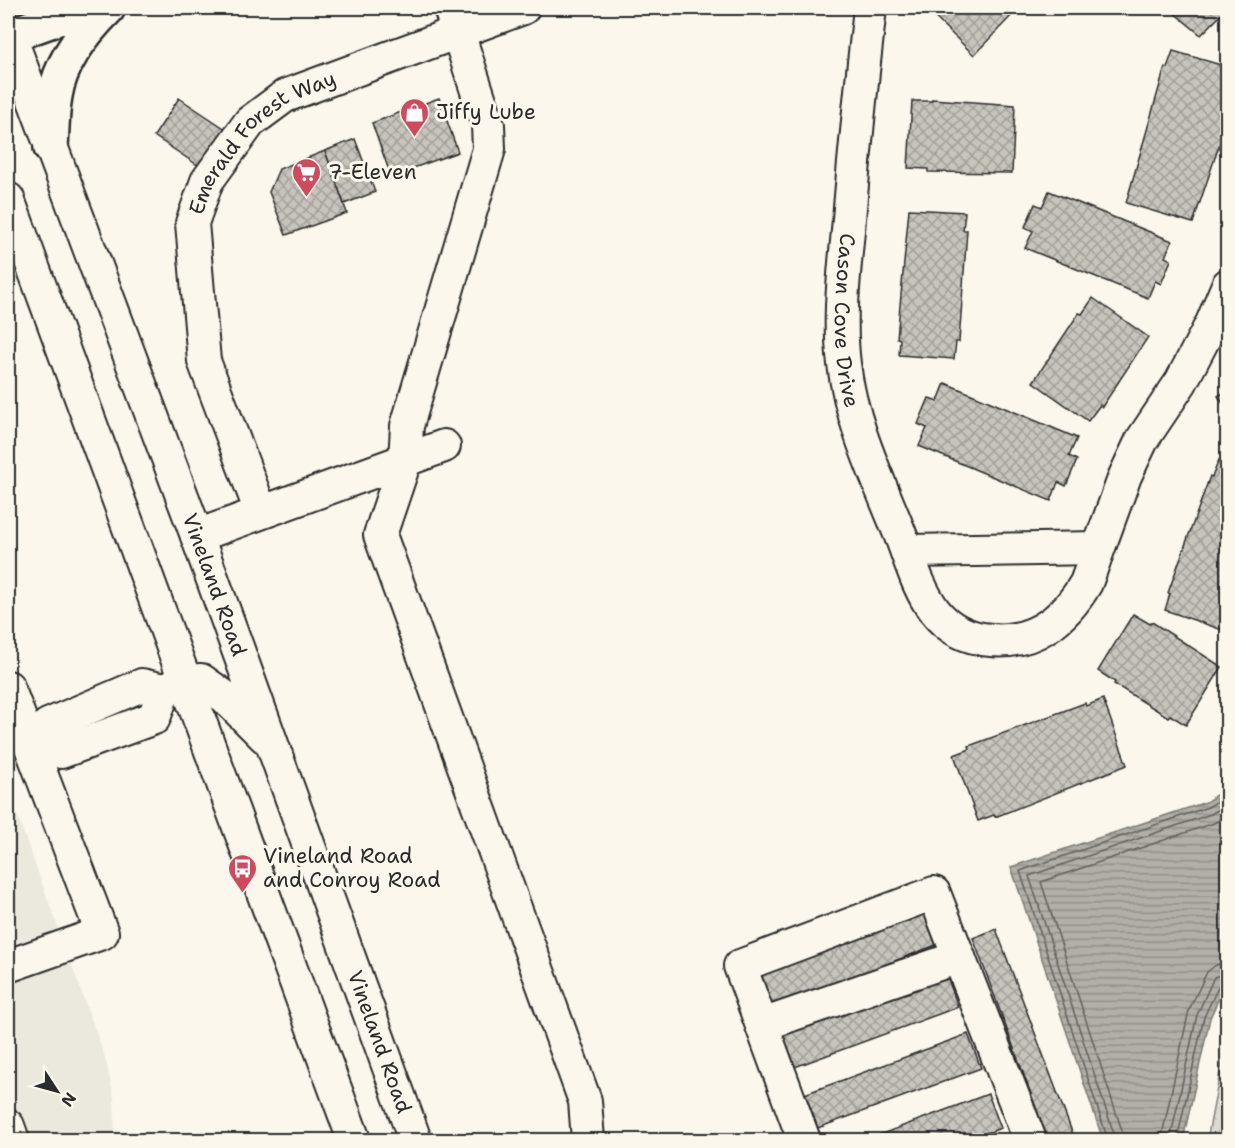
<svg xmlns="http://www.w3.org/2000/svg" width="1235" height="1148" viewBox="0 0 1235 1148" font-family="'Shantell Sans',sans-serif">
	<defs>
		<pattern id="wetland-marsh" width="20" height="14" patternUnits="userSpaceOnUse" patternTransform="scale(1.5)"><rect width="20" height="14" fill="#dddad0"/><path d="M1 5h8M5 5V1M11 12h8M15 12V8" fill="none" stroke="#bebbb3"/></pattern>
		<pattern id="water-rules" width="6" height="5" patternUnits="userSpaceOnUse" patternTransform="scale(1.5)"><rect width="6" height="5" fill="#b1afa7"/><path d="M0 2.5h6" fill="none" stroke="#908f88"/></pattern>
		<pattern id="building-cross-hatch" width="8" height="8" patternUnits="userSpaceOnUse" patternTransform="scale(1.5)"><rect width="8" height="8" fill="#c7c4bc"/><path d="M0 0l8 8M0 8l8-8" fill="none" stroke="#a29f99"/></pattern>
	</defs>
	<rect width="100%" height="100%" fill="#fbf7ec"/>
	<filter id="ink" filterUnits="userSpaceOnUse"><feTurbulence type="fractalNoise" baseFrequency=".0167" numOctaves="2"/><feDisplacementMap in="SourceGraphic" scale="12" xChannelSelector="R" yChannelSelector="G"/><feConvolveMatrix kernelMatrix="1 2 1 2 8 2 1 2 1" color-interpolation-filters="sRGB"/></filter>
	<g filter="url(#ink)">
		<path fill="#ebe8de" d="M 8,790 L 105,1057 L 114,1098 L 115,1140 L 8,1140 Z"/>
		<path fill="url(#wetland-marsh)" stroke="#84827e" stroke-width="1.5" d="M 1227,1035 L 1227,1140 L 1207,1140 L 1227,1036 Z"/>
		<path fill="url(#water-rules)" stroke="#7b7a75" stroke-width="1.5" d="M 1227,787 L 1227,980 L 1210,1018 L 1183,1140 L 1103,1140 L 1011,867 L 1206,802 Z"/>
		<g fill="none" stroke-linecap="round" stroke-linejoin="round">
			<g stroke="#61605d" stroke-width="1.5">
				<path d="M 1108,1140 L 1020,871 L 1208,807 L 1228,795"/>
				<path d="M 1116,1140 L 1029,876 L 1211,814 L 1228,804"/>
				<path d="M 1125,1140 L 1041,882 L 1214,823 L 1228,815"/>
				<path d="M 1161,1140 L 1189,1010 L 1207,972 L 1216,965 L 1228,963"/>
				<path d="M 1170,1140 L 1197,1015 L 1214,977 L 1228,972"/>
				<path d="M 1177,1140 L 1204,1017 L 1220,983 L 1228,979"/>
			</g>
		</g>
		<g fill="url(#building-cross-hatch)" stroke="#2b2b2b" stroke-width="1.5">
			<path d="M 925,8 L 1023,8 L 1016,15 L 1014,13 L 974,55 Z"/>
			<path d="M 1168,8 L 1228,8 L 1201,35 Z"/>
			<path d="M 1173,51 L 1228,67 L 1228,119 L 1193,223 L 1126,203 L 1165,67 L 1167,68 Z"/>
			<path d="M 179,98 L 227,130 L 202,168 L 154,136 Z"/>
			<path d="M 439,98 L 458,152 L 391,176 L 372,123 Z"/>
			<path d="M 932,99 L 1015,105 L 1012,173 L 928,172 L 928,169 L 908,168 L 912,101 L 932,101 Z"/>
			<path d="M 355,139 L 375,192 L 344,204 L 325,151 Z"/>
			<path d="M 325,151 L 347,213 L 286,235 L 269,192 L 279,169 Z"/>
			<path d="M 1049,191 L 1172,241 L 1165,257 L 1171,260 L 1161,284 L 1155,281 L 1148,298 L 1025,248 L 1033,231 L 1025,227 L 1035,204 L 1042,207 Z"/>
			<path d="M 909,209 L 965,212 L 963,230 L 967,230 L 959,342 L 956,342 L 954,359 L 899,355 L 900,339 L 897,338 Z"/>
			<path d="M 1093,298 L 1148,337 L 1102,407 L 1100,405 L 1088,421 L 1033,382 L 1079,313 L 1082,314 Z"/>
			<path d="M 945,383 L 1077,438 L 1069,456 L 1077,460 L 1066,486 L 1058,482 L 1051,501 L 919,446 L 927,428 L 918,424 L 929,398 L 938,401 Z"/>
			<path d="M 1228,390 L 1228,411 L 1218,396 Z"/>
			<path d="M 1219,460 L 1228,463 L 1228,632 L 1165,610 L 1170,594 L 1168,593 L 1210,476 L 1212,477 Z"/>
			<path d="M 1133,614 L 1150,624 L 1152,622 L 1222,667 L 1186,725 L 1170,715 L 1168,717 L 1114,684 L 1115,682 L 1098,671 Z"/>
			<path d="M 1103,699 L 1127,765 L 995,817 L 994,815 L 978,821 L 954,755 L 970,749 L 969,746 L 1085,703 L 1086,706 Z"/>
			<path d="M 923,911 L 936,945 L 771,1009 L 758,975 Z"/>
			<path d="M 996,929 L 1075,1140 L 1048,1140 L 973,938 Z"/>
			<path d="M 946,973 L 958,1007 L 792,1068 L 780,1034 Z"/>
			<path d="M 968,1034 L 981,1068 L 815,1129 L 802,1095 Z"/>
			<path d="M 988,1094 L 1001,1128 L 967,1140 L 866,1140 Z"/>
		</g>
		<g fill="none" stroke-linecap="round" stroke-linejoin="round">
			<defs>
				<g id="minor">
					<path d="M 450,8 L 488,125 L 489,149 L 407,426 L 405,461 L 380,535 L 585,1101 L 588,1140"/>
					<path id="s1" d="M 870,8 C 862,78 855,148 849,219 C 845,267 838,316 844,364 C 851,424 880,483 902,539 C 920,587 931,635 991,640 C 1034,644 1065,619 1086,583 L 1125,476 L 1142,440 L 1181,382 L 1212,323 L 1228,285"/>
					<path id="s2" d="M 8,31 L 197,536 L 415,1140"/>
					<path d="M 8,199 L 354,1140"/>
					<path id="s3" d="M 261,512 L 204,361 L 192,223 L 207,181 L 250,122 L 285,96 L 523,8"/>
					<path d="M 197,536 L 444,446"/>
					<path d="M 907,551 L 1098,548"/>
					<path d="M 8,687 L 102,933 L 8,966"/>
					<path d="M 45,746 L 48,725 L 142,685 L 164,690 L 187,681 L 201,680 L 225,697 L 265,737"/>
					<path d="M 33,751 L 45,746 L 61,752 L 154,718 L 164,690"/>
					<path d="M 762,1025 L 959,957"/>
					<path d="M 8,1126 L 13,1140"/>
					<path d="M 804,1140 L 740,966 L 934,893 L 1030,1140"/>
				</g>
				<g id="major">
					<path d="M 8,36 L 86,8"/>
					<path d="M 51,148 C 52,131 52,113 55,96 C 60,62 85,31 108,8"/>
				</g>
			</defs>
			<use href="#minor" stroke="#2b2b2b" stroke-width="36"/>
			<use href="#major" stroke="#2b2b2b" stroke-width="38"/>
			<use href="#minor" stroke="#fbf7ec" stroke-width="32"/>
			<use href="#major" stroke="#fbf7ec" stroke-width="33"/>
		</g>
	</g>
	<defs>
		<symbol id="shop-pin" viewBox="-11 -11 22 30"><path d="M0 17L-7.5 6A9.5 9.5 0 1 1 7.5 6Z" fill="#d1495b" stroke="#fbf7ec"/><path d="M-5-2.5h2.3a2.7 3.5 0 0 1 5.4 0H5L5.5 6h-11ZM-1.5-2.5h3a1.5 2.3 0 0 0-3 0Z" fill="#fff"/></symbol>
		<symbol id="supermarket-pin" viewBox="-11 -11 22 30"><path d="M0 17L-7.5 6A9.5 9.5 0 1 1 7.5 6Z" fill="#d1495b" stroke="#fbf7ec"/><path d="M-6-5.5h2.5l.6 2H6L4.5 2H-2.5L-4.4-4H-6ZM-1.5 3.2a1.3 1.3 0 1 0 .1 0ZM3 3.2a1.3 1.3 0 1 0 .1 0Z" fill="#fff"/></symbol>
		<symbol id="bus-pin" viewBox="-11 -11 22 30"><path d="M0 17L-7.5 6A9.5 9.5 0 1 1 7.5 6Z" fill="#d1495b" stroke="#fbf7ec"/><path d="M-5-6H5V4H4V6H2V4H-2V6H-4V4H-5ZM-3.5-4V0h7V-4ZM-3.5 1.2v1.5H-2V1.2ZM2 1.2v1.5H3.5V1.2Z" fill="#fff"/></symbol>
	</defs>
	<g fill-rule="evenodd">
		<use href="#shop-pin" x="398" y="96" width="33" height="45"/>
		<use href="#supermarket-pin" x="290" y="156" width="33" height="45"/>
		<use href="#bus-pin" x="226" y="852" width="33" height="45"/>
	</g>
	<g text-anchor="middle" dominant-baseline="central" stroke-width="6" stroke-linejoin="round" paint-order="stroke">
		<g font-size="21" fill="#2b2b2b" stroke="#fbf7ec" text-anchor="start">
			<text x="436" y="112">Jiffy Lube</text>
			<text x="328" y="172">7-Eleven</text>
			<text x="263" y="856">Vineland Road<tspan x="263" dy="24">and Conroy Road</tspan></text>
		</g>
		<g font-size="21" fill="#2b2b2b" stroke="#fbf7ec">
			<text stroke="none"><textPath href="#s3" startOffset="412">Emerald Forest Way</textPath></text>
			<text stroke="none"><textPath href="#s1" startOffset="314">Cason Cove Drive</textPath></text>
			<text stroke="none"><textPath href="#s2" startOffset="591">Vineland Road</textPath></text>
			<text stroke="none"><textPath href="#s2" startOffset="1077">Vineland Road</textPath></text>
		</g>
	</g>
	<rect width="1235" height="1148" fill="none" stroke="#fbf7ec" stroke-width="30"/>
	<rect x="15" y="15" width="1205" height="1118" fill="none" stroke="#2b2b2b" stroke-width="2" filter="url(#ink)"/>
	<g transform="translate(57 1091) rotate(126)" stroke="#fbf7ec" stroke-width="4.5" paint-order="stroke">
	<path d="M0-4.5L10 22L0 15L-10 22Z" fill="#2b2b2b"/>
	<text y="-9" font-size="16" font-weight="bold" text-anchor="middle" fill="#2b2b2b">N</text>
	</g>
</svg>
